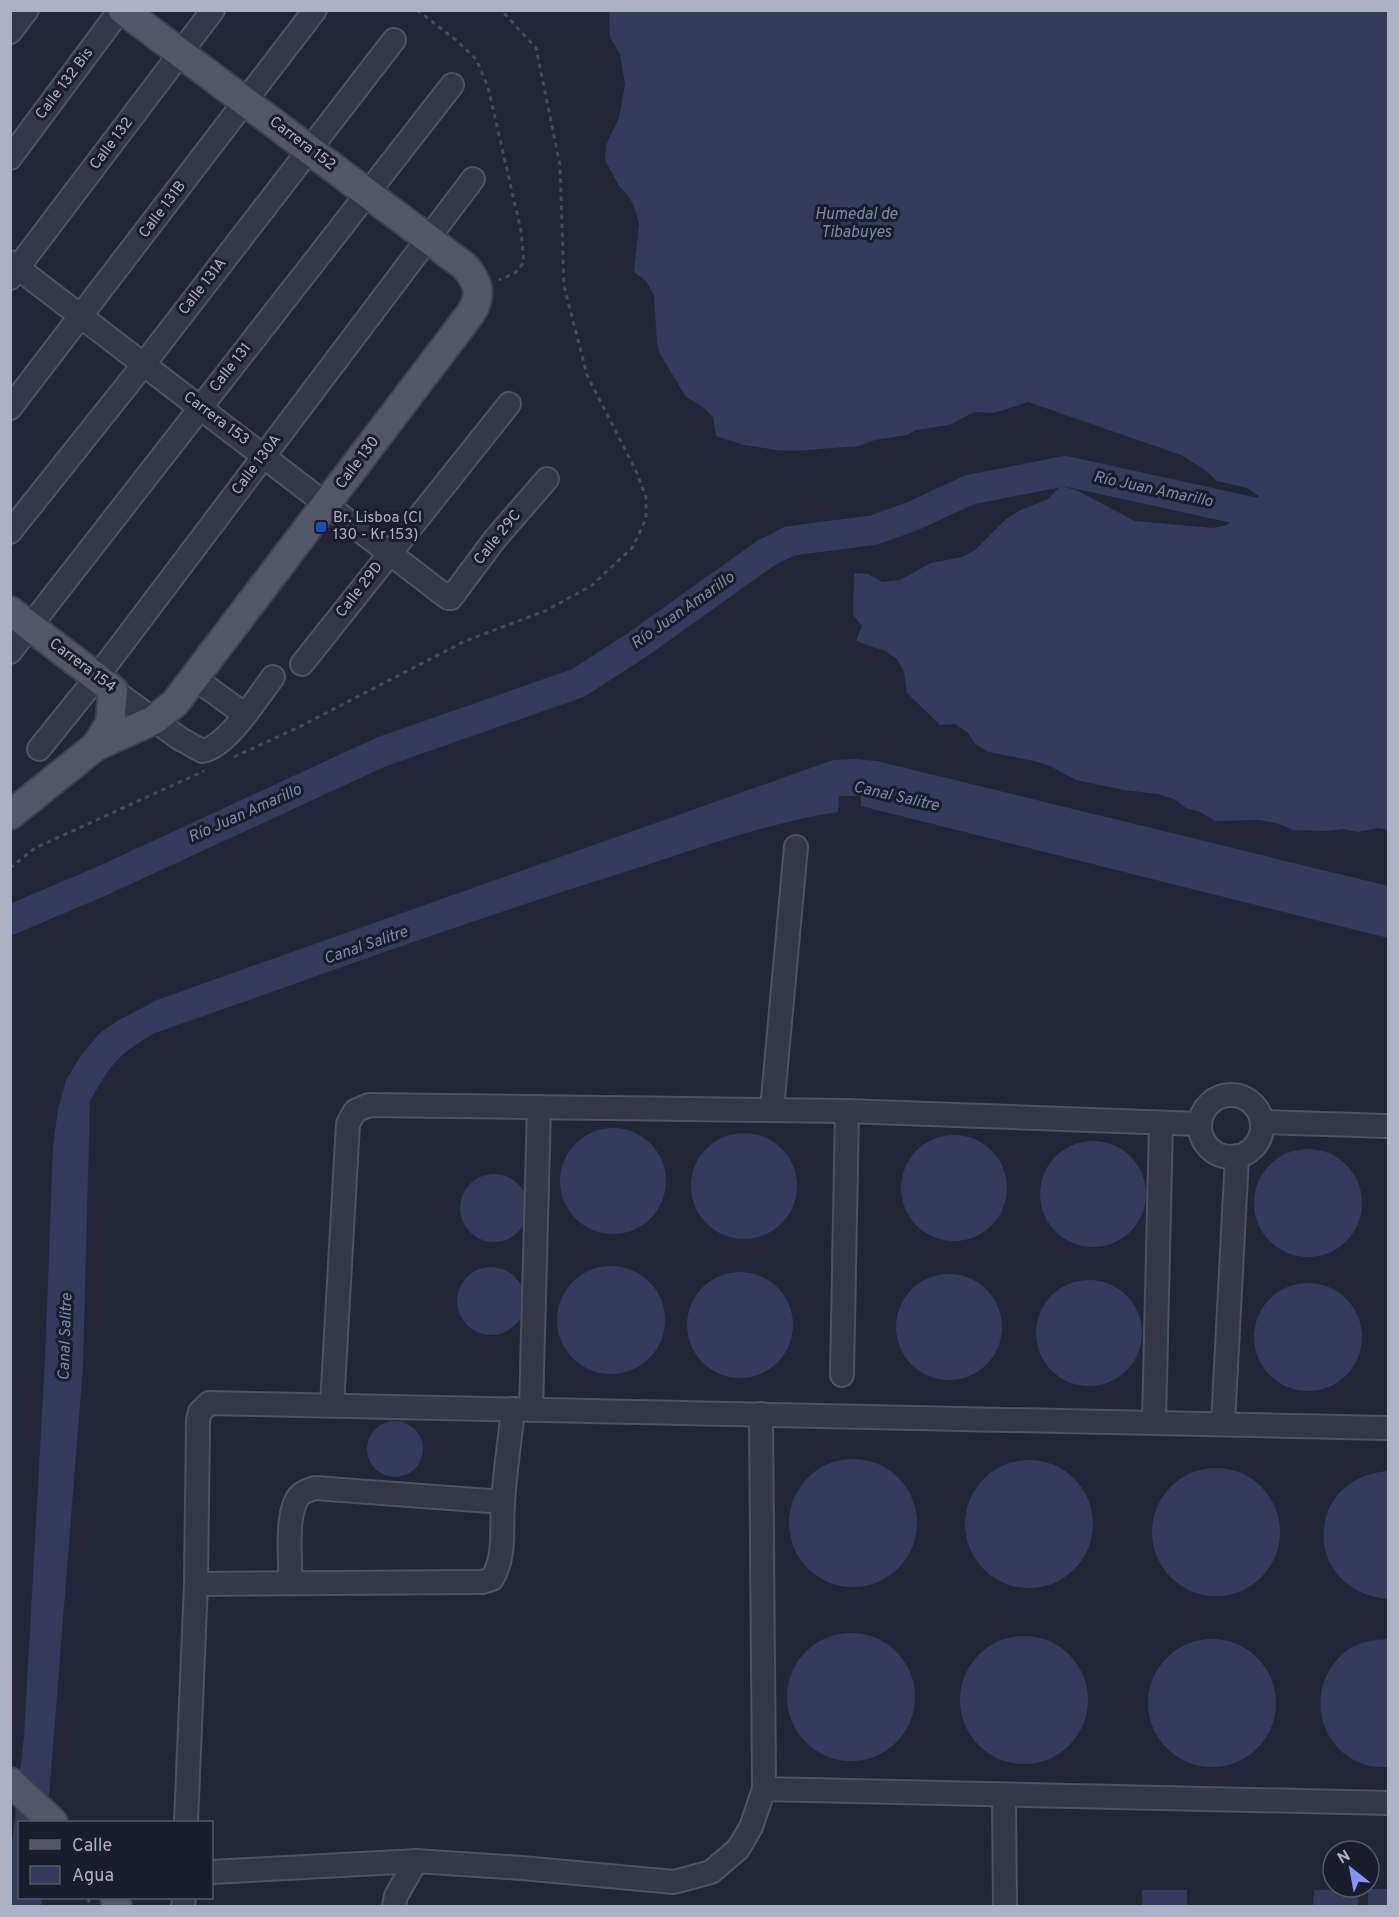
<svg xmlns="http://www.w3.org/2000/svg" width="1399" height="1917" viewBox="0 0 1399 1917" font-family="Overpass,sans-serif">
	<rect width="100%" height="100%" fill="#212536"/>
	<g fill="#333a5b">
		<path d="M 609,11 L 1388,11 L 1388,830 L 1378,828 L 1358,832 L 1343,829 L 1326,831 L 1293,830 L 1276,823 L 1258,820 L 1215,821 L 1200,812 L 1186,808 L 1174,799 L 1158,794 L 1124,790 L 1076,780 L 1048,765 L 1034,761 L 989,752 L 975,744 L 968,733 L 955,724 L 940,725 L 907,693 L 904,672 L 897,659 L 885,651 L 856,641 L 862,626 L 853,615 L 854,573 L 868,574 L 883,582 L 900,580 L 931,563 L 962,557 L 975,550 L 1006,519 L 1021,510 L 1048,499 L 1061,486 L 1076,490 L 1135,521 L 1213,528 L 1227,525 L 1259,496 L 1247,488 L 1217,481 L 1205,470 L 1181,455 L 1028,402 L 994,413 L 974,412 L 949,425 L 916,430 L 907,435 L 875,440 L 859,446 L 794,451 L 777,450 L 744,445 L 716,436 L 713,417 L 703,407 L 686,397 L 660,354 L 657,343 L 654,295 L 646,281 L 634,272 L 639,223 L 633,204 L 626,193 L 619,186 L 605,160 L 606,145 L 619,118 L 625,84 L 620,54 L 610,37 Z"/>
		<path d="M 855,759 L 877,761 L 1388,886 L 1388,938 L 861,806 L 861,796 L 839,796 L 838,812 C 766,823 697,849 628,871 C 469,920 313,978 155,1033 C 118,1054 111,1064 90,1101 L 83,1366 L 47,1822 L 20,1822 L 20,1898 L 42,1898 L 41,1906 L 11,1906 L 11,1851 L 24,1736 L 45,1360 L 53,1146 L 58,1109 L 66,1080 L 82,1054 L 100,1033 L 117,1021 L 157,1000 L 833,760 Z"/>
		<circle cx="613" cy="1181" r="53"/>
		<circle cx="744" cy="1186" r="53"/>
		<circle cx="954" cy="1188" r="53"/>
		<circle cx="1093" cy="1194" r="53"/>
		<circle cx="1308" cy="1203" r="54"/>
		<circle cx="494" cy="1208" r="34"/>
		<circle cx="611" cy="1320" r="54"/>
		<circle cx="491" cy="1301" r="34"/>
		<circle cx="740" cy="1325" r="53"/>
		<circle cx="949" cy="1327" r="53"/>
		<circle cx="1089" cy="1333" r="53"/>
		<circle cx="1308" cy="1337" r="54"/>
		<circle cx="395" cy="1449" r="28"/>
		<circle cx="853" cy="1523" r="64"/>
		<circle cx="1029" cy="1524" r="64"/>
		<circle cx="1216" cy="1532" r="64"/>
		<path d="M 1388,1471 L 1388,1599 C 1301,1591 1303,1477 1388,1471 Z"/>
		<circle cx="851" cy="1697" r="64"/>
		<circle cx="1024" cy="1700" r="64"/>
		<circle cx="1212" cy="1703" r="64"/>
		<path d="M 1388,1639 L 1388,1767 C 1381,1767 1373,1767 1366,1765 C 1313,1748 1305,1680 1349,1649 C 1361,1641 1375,1640 1388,1639 Z"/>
		<rect x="1368" y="1889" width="20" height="17"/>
		<rect x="1142" y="1890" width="45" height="16"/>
		<path d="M 1314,1890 L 1358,1890 L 1358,1906 L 1313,1906 Z"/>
	</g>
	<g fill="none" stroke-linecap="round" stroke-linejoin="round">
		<path stroke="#333a5b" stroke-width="30" d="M 10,920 L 104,880 L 381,752 L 578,683 L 637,645 L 766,553 L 790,541 L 874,530 L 913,516 L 969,490 L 1065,471 L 1256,513 L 1285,517"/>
		<defs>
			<g id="minor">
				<path d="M 10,32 L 27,10"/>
				<path d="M 10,158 L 120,10"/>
				<path d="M 10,262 L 448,598 L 451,598 L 495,539 L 547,479"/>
				<path d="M 10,278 L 213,10"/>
				<path d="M 10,408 L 315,10"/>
				<path d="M 10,532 L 144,364 L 394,40"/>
				<path d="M 10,652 L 452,85"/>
				<path d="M 302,664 L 509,404"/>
				<path d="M 194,678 L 244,714"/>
				<path d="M 113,690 L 179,738 L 202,751 C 227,747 257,698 273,677"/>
				<path d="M 39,749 L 97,677 L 473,179"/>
				<circle cx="1231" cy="1126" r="31"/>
				<path d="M 772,1109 L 796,847"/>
				<path d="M 1262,1122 L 1388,1126"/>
				<path d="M 842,1375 L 847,1111"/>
				<path d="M 332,1405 L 348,1124 L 355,1111 L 369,1105 L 847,1111 L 1200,1124"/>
				<path d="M 531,1409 L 539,1108"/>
				<path d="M 761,1414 L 764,1789 L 1388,1803"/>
				<path d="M 1154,1422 L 1161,1123"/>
				<path d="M 1223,1424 L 1237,1156"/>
				<path d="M 290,1583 C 291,1560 286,1521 296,1501 C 300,1492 307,1491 315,1488 L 503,1502"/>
				<path d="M 196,1584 L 482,1582 L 492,1579 C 506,1556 501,1528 503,1502 C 505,1471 510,1440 513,1409"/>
				<path d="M 1004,1795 L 1005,1906"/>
				<path d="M 186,1822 L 196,1584 L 198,1420 L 200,1412 L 209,1403 L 1388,1428"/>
				<path d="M 212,1872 L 416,1861 L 522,1868 L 674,1882 L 711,1872 L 738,1849 L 751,1827 L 764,1789"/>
				<path d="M 183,1906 L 184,1898"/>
				<path d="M 394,1906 L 396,1896 L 416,1861"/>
			</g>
			<g id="major">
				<path d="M 10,611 L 113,690 L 110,723 L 96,746"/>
				<path d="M 10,815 L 96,746 L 154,720 L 175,703 L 471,313 C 483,294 478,280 463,265 L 123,10"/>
				<path d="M 10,1782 L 53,1822"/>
				<path d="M 115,1898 L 117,1906"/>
			</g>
		</defs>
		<use href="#minor" stroke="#4e5261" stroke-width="26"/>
		<use href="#major" stroke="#3d4150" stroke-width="32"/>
		<g stroke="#404d55" stroke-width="3" stroke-dasharray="4.5 4.5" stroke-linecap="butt">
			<path d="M 417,10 L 456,40 L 476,59 L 488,87 L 521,231 L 524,262 L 515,273 L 499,280"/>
			<path d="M 234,757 L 299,727 L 465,641 L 545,611 L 591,586 L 632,548 L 646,519 L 646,497 L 636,471 L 587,375 L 564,286 L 560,165 L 536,48 L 501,10"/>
			<path d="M 10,868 L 35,848 L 204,771"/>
			<path d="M 88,1898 L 90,1906"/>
		</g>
		<use href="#minor" stroke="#343747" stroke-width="22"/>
		<use href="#major" stroke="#525667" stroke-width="28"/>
	</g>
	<rect fill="#1a4fb4" stroke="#191d2b" stroke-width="2" x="315" y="521" width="12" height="12" rx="3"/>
	<g text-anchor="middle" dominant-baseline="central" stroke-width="6" stroke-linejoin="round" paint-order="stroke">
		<g font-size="15" fill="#aeb1c3" stroke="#191d2b">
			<text transform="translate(65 84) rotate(-53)">Calle 132 Bis</text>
			<text transform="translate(112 144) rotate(-53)">Calle 132</text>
			<text transform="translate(302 144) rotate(37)">Carrera 152</text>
			<text transform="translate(163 210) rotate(-53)">Calle 131B</text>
			<text transform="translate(203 287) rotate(-52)">Calle 131A</text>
			<text transform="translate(231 368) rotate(-52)">Calle 131</text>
			<text transform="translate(216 419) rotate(37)">Carrera 153</text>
			<text transform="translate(358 463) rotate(-53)">Calle 130</text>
			<text transform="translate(257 465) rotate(-53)">Calle 130A</text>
			<text transform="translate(498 538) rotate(-51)">Calle 29C</text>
			<text transform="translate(360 590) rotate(-52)">Calle 29D</text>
			<text transform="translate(82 666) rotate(37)">Carrera 154</text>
		</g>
		<g font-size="15" fill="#aeb1c3" stroke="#191d2b" text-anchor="start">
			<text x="333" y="518">Br. Lisboa (Cl<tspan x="333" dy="17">130 - Kr 153)</tspan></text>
		</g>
		<g font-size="16" font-style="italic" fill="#7f88b0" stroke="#191d2b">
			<text x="856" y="215">Humedal de<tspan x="856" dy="18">Tibabuyes</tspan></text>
			<text transform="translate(1153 490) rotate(12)">Río Juan Amarillo</text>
			<text transform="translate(683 611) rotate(-35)">Río Juan Amarillo</text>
			<text transform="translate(896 797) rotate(13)">Canal Salitre</text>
			<text transform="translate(245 814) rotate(-24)">Río Juan Amarillo</text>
			<text transform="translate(366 946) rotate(-19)">Canal Salitre</text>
			<text transform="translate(66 1337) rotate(-88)">Canal Salitre</text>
		</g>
	</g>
	<rect width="1399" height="1917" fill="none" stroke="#aeb1c3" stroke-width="24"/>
	<rect x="18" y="1821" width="195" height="78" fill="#191d2b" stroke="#555868" stroke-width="1.5"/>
	<rect x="30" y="1840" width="30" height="9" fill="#525667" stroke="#555868" stroke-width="1.5"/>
	<text x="72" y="1851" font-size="18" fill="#aeb1c3">Calle</text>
	<rect x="30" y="1866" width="30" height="18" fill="#333a5b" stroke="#555868" stroke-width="1.5"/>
	<text x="72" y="1881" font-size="18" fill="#aeb1c3">Agua</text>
	<g transform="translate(1351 1869) rotate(329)"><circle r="28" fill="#191d2b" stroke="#555868" stroke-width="1.5"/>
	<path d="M0-4.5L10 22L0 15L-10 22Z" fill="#8395f3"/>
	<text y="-9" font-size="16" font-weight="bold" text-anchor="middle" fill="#aeb1c3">N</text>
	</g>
</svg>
